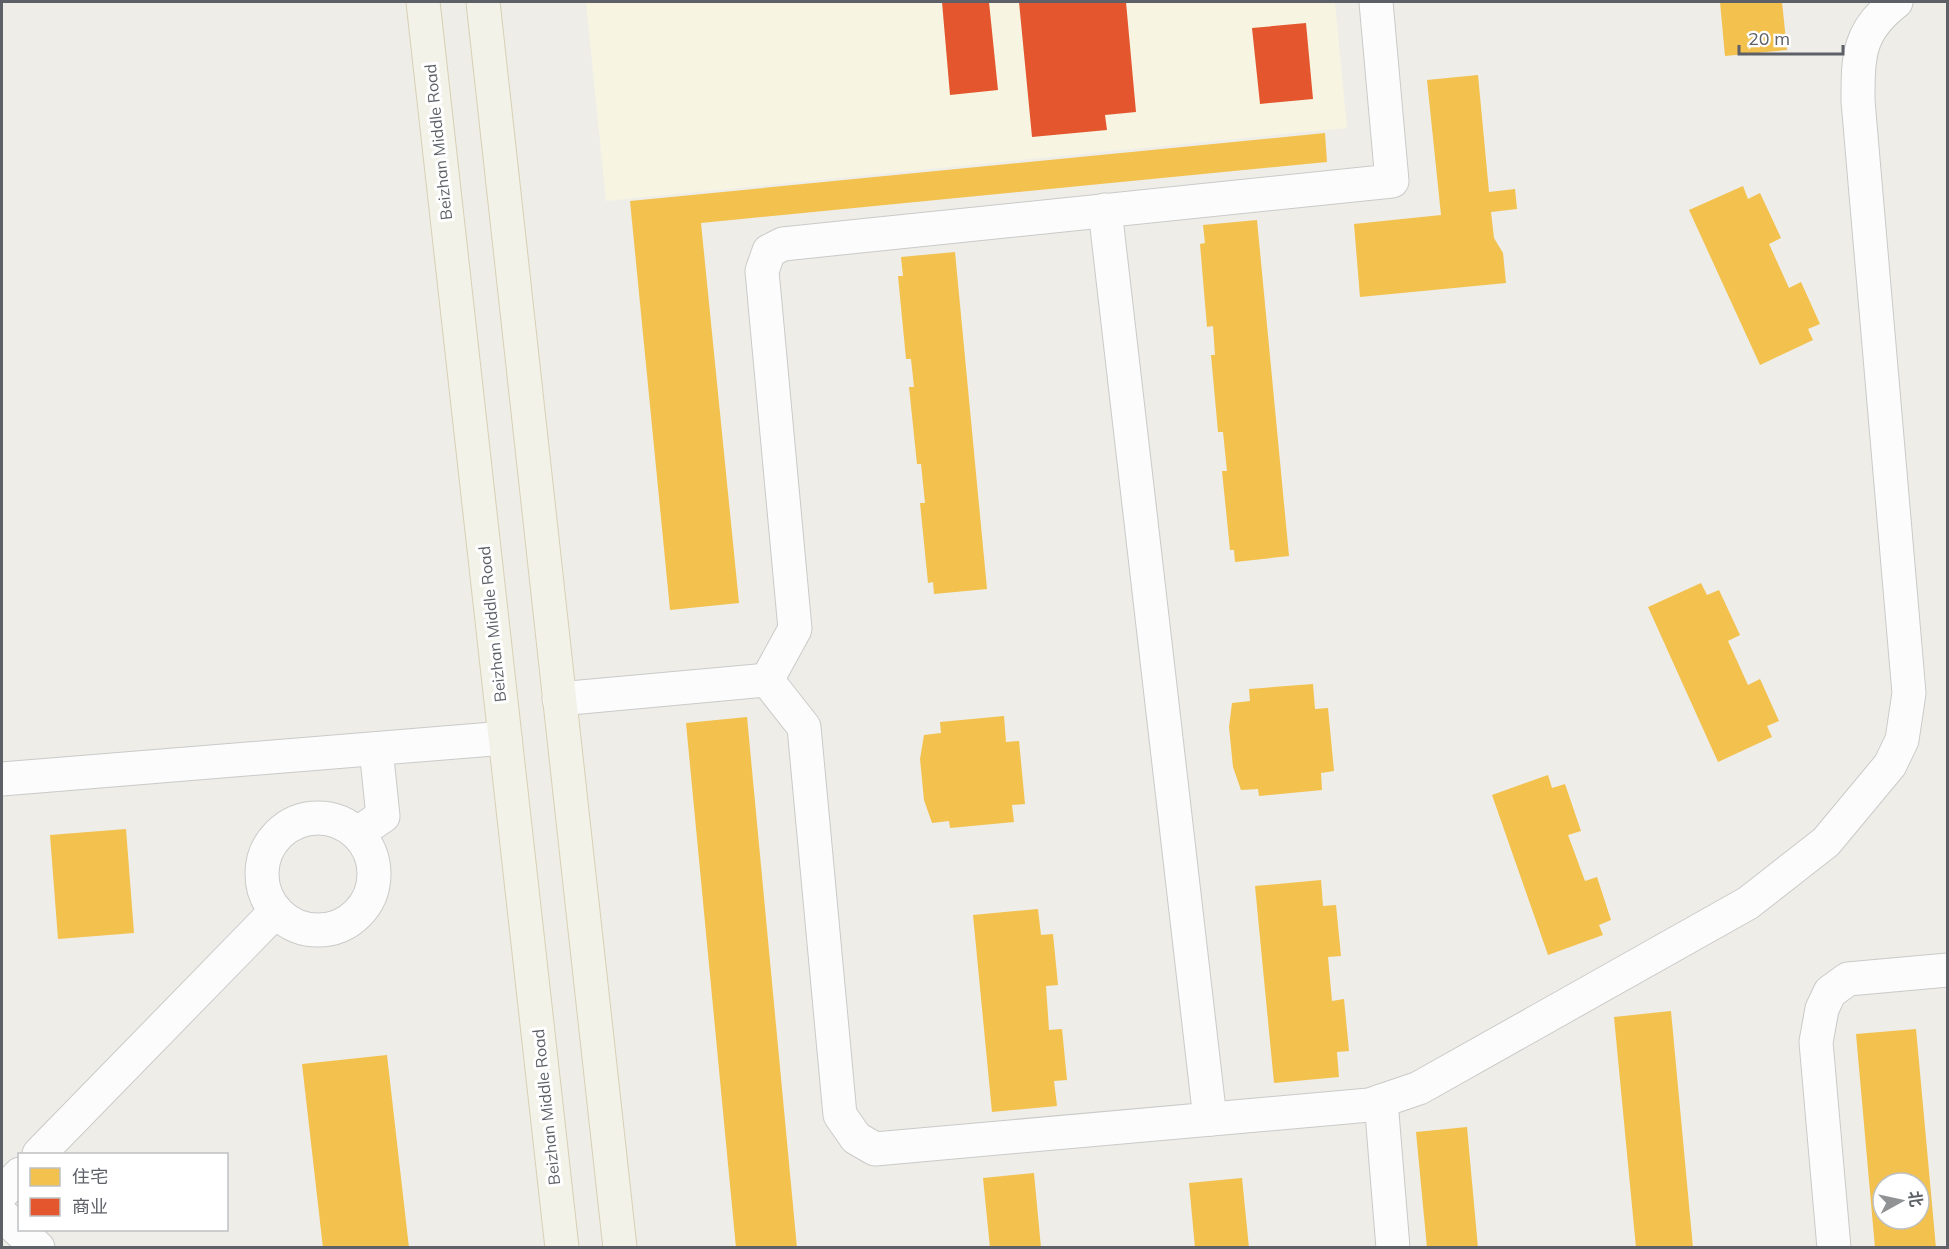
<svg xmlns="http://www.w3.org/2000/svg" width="1949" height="1249" viewBox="0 0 1949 1249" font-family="Mulish,'Noto Sans SC',sans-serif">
	<rect width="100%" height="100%" fill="#eeede8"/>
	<path fill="#f7f4e2" d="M 586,2 L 1335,2 L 1347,128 L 606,201 Z"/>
	<g fill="#f2c14e" fill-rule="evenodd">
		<path d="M 1720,2 L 1782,2 L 1787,50 L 1725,56 Z"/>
		<path d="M 1478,75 L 1489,192 L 1515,189 L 1517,209 L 1491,212 L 1494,238 L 1503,253 L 1506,283 L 1360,297 L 1354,224 L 1441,215 L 1427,80 Z"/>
		<path d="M 1325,133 L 1327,162 L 701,223 L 739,603 L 670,610 L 630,201 Z"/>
		<path d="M 1743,186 L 1748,199 L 1760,193 L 1781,238 L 1769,244 L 1789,288 L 1801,282 L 1820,324 L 1808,329 L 1813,340 L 1760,365 L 1689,210 Z"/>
		<path d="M 1257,220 L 1289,556 L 1235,562 L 1234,550 L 1230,550 L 1222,471 L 1227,471 L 1223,432 L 1218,432 L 1211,355 L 1215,355 L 1213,326 L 1207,327 L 1200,244 L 1205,243 L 1203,225 Z"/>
		<path d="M 955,252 L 987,589 L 934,594 L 933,582 L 928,583 L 920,503 L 925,503 L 921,464 L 917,464 L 909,387 L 914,387 L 911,359 L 906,359 L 898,276 L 903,276 L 901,257 Z"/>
		<path d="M 1701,583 L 1707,595 L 1719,590 L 1740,635 L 1728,641 L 1748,685 L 1760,679 L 1779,721 L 1767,726 L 1772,737 L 1718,762 L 1648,607 Z"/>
		<path d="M 1313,684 L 1315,709 L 1328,708 L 1334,771 L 1321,773 L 1322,790 L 1259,796 L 1258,789 L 1241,790 L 1233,767 L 1229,727 L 1232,703 L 1250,701 L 1249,689 Z"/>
		<path d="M 1004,716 L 1006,742 L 1019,741 L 1025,804 L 1012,805 L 1014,822 L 950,828 L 949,821 L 932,823 L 924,800 L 920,759 L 924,735 L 941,733 L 940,722 Z"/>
		<path d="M 747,717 L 797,1248 L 736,1248 L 686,723 Z"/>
		<path d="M 1548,775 L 1552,788 L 1565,784 L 1581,831 L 1568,835 L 1585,881 L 1597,877 L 1611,920 L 1599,925 L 1603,935 L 1548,955 L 1492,795 Z"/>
		<path d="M 126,829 L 134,933 L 58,939 L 50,835 Z"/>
		<path d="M 1321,880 L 1323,906 L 1336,905 L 1341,956 L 1328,957 L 1332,1001 L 1344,999 L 1349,1051 L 1337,1052 L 1339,1077 L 1274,1083 L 1255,886 Z"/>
		<path d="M 1038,909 L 1041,935 L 1053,934 L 1058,985 L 1046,986 L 1049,1030 L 1062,1029 L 1067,1080 L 1054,1081 L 1057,1106 L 992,1112 L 973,915 Z"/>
		<path d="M 1671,1011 L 1693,1248 L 1636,1248 L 1614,1017 Z"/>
		<path d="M 1916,1029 L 1936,1248 L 1875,1248 L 1856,1034 ZM 1883,1183 L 1919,1183 L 1919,1219 L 1883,1219 Z"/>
		<path d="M 387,1055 L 409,1248 L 323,1248 L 302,1064 Z"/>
		<path d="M 1467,1127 L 1478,1248 L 1427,1248 L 1416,1132 Z"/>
		<path d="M 1034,1173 L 1041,1248 L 990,1248 L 983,1178 Z"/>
		<path d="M 1242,1178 L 1249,1248 L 1195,1248 L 1189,1183 Z"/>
	</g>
	<g fill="#e4572e">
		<path d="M 942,2 L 989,2 L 998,90 L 950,95 Z"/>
		<path d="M 1019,2 L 1126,2 L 1136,112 L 1105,115 L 1107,130 L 1032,137 Z"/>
		<path d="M 1306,23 L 1313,99 L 1260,104 L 1252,28 Z"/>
	</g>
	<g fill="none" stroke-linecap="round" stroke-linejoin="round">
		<defs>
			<g id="minor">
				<path d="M 1376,2 L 1392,181 L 783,244 L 769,251 L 762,271 L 795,629 L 767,680 L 804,727 L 840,1115 L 856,1138 L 875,1149 L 1369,1105 L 1419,1088 L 1748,903 L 1826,842 L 1890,765 L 1902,740 L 1909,693 L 1858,101 C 1858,56 1858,31 1896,2"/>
				<path d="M 1105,210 L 1210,1119"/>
				<path d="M 559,699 L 767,680"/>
				<path d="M 2,779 L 505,738"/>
				<circle cx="318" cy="874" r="56"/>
				<path d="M 358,833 L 383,816 L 376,749"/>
				<path d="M 1381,1101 L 1393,1248"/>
				<path d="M 39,1154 L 276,911"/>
				<path d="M 2,1193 L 20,1174"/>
				<path d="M 2,1215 L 38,1248"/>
				<path d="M 1834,1248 L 1816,1042 L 1822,1009 L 1830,992 L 1848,979 L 1948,970"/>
			</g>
			<g id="major">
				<path d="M 423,2 L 562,1248"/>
				<path d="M 483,2 L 620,1248"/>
			</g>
		</defs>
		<use href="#minor" stroke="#cacac9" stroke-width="35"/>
		<use href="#major" stroke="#d7d0b5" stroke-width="35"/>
		<use href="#minor" stroke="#fcfcfc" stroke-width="33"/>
		<use href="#major" stroke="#f3f2e9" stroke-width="33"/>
	</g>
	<g text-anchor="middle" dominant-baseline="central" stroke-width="6" stroke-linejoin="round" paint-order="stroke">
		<g font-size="16" fill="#5d6167" stroke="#fff">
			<text transform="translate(438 142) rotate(-96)">Beizhan Middle Road</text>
			<text transform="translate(492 624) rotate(-96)">Beizhan Middle Road</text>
			<text transform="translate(546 1107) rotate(-96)">Beizhan Middle Road</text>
		</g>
	</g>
	<rect width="1949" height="1249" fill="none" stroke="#5d6167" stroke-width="6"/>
	<rect x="18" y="1153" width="210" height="78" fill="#ffffff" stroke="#bec0c2" stroke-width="1.5"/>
	<rect x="30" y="1168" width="30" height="18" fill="#f2c14e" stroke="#bec0c2" stroke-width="1.5"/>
	<text x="72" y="1183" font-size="18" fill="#5d6167">住宅</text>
	<rect x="30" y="1198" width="30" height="18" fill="#e4572e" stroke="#bec0c2" stroke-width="1.5"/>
	<text x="72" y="1213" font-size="18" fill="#5d6167">商业</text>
	<g transform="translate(1901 1201) rotate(82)"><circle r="28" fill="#ffffff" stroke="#bec0c2" stroke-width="1.5"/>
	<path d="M0-4.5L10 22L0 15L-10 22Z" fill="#909294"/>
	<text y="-9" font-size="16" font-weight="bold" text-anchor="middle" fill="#5d6167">北</text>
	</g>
	<path d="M1739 45v9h104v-9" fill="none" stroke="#5d6167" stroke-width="3"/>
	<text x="1748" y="45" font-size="18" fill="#5d6167" stroke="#ffffff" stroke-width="4.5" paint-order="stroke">20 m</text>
</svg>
